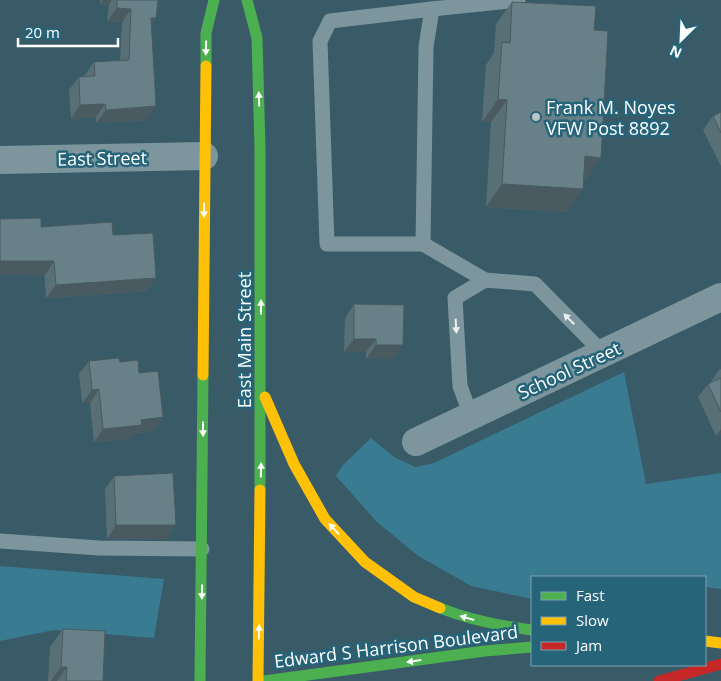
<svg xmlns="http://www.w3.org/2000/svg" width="721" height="681" viewBox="0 0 721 681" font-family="'Open Sans',sans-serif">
	<rect width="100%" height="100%" fill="#395b67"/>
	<g fill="#397b91">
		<path d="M 624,372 L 646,484 L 721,473 L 721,589 L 705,587 L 705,577 L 532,577 L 532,599 L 471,586 L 417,555 L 377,522 L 336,476 L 343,465 L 371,438 L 394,457 L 415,467 L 434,463 Z"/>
		<path d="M 0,566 L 164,579 L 154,638 L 54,630 L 0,641 Z"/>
	</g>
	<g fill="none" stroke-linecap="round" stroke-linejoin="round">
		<g stroke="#7d969e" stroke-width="15">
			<path d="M 423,244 L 327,244 L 320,41 L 330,21 L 432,9"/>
			<path d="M 485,280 L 423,244 L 426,47 L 432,9 L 518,0"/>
			<path d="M 471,416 L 460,386 L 455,298 L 485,280 L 535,284 L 603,353"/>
			<path d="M 0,541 L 99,548 L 202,549"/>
		</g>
		<g stroke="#7d969e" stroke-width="28">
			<path d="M 0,160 L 204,156"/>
			<path d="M 416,442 L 721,297"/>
		</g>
		<g stroke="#4caf50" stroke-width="11">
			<path d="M 247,0 L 257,38 L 260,148 L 260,490"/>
			<path d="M 206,66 L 206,33 L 214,0"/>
			<path d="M 440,608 C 470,620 500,626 532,630"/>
			<path d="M 200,681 L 203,375"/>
			<path d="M 264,681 L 485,651 L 532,647"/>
		</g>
		<g stroke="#ffc107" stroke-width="11">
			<path d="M 203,375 L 206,66"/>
			<path d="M 265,397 L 294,464 L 325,519 L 365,562 L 414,597 L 440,608"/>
			<path d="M 705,641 L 721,643"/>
			<path d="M 258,681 L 260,490"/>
		</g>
		<path stroke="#c62828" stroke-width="11" d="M 659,681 L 721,664"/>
	</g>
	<g fill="#596f76">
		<path d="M 100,0 L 158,0 L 156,18 L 151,25 L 147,120 L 96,123 L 96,117 L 71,119 L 69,90 L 79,77 L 84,76 L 94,62 L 120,60 L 122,22 L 107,21 L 109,5 L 100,4 Z"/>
		<path d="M 512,2 L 594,30 L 601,158 L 585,180 L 584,180 L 567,212 L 486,207 L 491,122 L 482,122 L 486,65 L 494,53 L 496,24 Z"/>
		<path d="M 721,112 L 721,166 L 703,130 L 713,116 Z"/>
		<path d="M 41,227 L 113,235 L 156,278 L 146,291 L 46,298 Z"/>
		<path d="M 354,304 L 394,359 L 366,359 L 366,352 L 344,352 L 345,318 Z"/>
		<path d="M 89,361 L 120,362 L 139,373 L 163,417 L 153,431 L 136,433 L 132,438 L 94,442 L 90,403 L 82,403 L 79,374 Z"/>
		<path d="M 721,369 L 721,434 L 716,436 L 698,397 L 708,384 L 710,383 L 719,370 Z"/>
		<path d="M 114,476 L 166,539 L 107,539 L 105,489 Z"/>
		<path d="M 63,629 L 103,681 L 48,681 L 50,647 Z"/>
	</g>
	<g fill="#495a60">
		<path d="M 103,0 L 112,0 L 109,5 L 100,4 Z"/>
		<path d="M 117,8 L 131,9 L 122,22 L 107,21 Z"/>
		<path d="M 151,18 L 156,18 L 147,32 Z"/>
		<path d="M 498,99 L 507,100 L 491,122 L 482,122 Z"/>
		<path d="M 105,104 L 96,117 L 71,119 L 80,105 Z"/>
		<path d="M 156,106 L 147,120 L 96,123 L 106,110 Z"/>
		<path d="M 585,156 L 601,158 L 585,180 L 569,179 Z"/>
		<path d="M 502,184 L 583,189 L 567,212 L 486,207 Z"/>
		<path d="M 0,261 L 54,261 L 45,275 L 0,275 Z"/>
		<path d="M 156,278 L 146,291 L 46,298 L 56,285 Z"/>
		<path d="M 354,339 L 376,339 L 366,352 L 344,352 Z"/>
		<path d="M 376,345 L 403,345 L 394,359 L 366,359 Z"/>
		<path d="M 99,389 L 90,403 L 82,403 L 92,390 Z"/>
		<path d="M 163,417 L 153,431 L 136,433 L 132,438 L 94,442 L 103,429 L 141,420 Z"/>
		<path d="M 721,429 L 721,434 L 716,436 Z"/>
		<path d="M 116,525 L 176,525 L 166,539 L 107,539 Z"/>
		<path d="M 61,667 L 67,667 L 57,681 L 51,681 Z"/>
	</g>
	<g fill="#688189" stroke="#495a60">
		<path d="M 117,0 L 158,0 L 156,18 L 151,18 L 156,106 L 106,110 L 105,104 L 80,105 L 79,77 L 95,76 L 94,62 L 129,60 L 131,9 L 117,8 Z"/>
		<path d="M 512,2 L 596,6 L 594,30 L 608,31 L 601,158 L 585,156 L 583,189 L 502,184 L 507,100 L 498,99 L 502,42 L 510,43 Z"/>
		<path d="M 721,112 L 721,133 L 713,116 Z"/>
		<path d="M 41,218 L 41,227 L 112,222 L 113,235 L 153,233 L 156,278 L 56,285 L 54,261 L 0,261 L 0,219 Z"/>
		<path d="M 354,304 L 404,305 L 403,345 L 376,345 L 376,339 L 354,339 Z"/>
		<path d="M 119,358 L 120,362 L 138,360 L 139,373 L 158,371 L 163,417 L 141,420 L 142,425 L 103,429 L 99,389 L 92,390 L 89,361 Z"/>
		<path d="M 721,378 L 721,412 L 708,384 Z"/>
		<path d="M 173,473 L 176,525 L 116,525 L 114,476 Z"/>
		<path d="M 63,629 L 105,631 L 103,681 L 66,681 L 67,667 L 61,667 Z"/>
	</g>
	<defs><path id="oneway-solid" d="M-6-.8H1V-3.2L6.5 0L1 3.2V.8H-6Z" transform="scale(1.25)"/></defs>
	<g fill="#f6fbf6">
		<use href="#oneway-solid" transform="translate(206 48) rotate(91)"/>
		<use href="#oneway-solid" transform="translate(259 99) rotate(-92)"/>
		<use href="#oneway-solid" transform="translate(204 210) rotate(90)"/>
		<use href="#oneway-solid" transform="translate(261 307) rotate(-90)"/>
		<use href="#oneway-solid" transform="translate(203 429) rotate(90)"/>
		<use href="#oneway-solid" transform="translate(261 470) rotate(-89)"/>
		<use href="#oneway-solid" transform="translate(334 529) rotate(-133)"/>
		<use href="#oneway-solid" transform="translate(202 592) rotate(91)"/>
		<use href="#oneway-solid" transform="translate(467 618) rotate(-164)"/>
		<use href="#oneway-solid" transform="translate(259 632) rotate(-89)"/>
		<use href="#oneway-solid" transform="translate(414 661) rotate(172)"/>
	</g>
	<g fill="#eceff0">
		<use href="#oneway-solid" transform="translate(569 319) rotate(-135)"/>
		<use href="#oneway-solid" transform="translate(456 326) rotate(87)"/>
	</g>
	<circle fill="#bac6ca" stroke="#26647a" stroke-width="2" cx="536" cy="117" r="5"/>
	<g text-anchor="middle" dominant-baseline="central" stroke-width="5" stroke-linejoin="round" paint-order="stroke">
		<g font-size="18" fill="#fff" stroke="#26647a" text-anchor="start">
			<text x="546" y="107">Frank M. Noyes<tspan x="546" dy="21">VFW Post 8892</tspan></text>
		</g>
		<g font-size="18" fill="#fff" stroke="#26647a">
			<text transform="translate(102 158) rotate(-1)">East Street</text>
			<text transform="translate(244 340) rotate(-90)">East Main Street</text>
			<text transform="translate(569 370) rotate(-25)">School Street</text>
			<text transform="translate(396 646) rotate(-7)">Edward S Harrison Boulevard</text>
		</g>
	</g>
	<rect x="531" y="576" width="175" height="90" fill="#26647a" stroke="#7da2af"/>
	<rect x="541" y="592" width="25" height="8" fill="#4caf50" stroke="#7da2af"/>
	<text x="576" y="601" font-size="15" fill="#ffffff">Fast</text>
	<rect x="541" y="617" width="25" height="8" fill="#ffc107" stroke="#7da2af"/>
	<text x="576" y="626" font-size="15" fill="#ffffff">Slow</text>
	<rect x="541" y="642" width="25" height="8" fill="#c62828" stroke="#7da2af"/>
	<text x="576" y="651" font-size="15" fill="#ffffff">Jam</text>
	<g transform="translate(681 40) rotate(204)" stroke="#26647a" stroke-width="4" paint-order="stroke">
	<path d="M0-4L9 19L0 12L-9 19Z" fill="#ffffff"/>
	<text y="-8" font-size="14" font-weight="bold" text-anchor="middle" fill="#ffffff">N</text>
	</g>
	<path d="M18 38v8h100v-8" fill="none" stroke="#ffffff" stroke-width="2.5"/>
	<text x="25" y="38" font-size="15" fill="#ffffff" stroke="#26647a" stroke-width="4" paint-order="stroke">20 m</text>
</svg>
